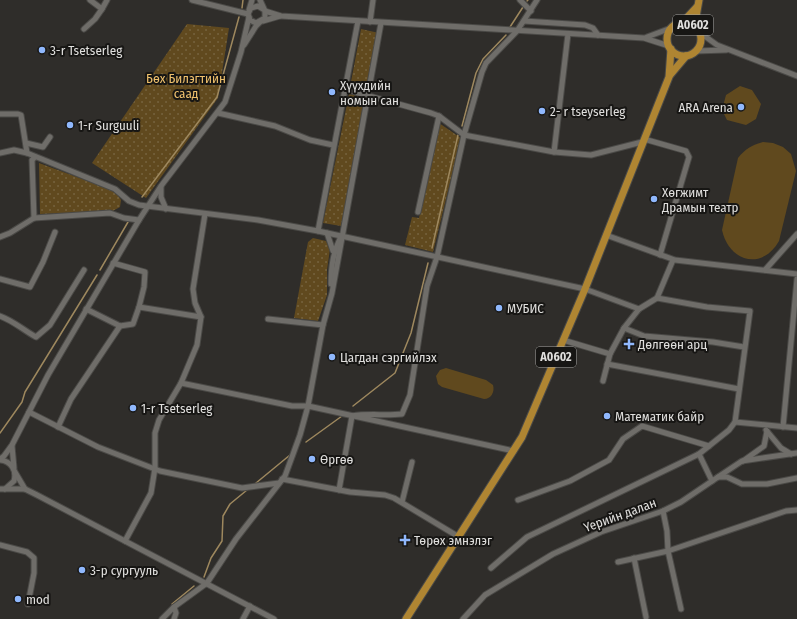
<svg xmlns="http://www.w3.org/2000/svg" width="797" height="619" viewBox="0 0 797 619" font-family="'Fira Sans Condensed',sans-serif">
	<defs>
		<pattern id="green-dots" width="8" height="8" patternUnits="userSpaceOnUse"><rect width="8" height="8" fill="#60491e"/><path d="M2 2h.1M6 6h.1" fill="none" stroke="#76633e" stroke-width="1.8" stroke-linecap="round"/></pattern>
	</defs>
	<rect width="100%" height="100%" fill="#2f2d2a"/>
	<g fill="url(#green-dots)">
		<path d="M 187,24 L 229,28 L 218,98 L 146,198 L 92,163 Z"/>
		<path d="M 361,29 L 379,33 L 369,90 L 350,87 Z"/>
		<path d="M 349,94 L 367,98 L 341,226 L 323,223 Z"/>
		<path d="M 439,123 L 461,138 L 433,252 L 405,245 L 412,217 L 419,218 Z"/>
		<path d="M 39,163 L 112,190 L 114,189 L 121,200 L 120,207 L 109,213 L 105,212 L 40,214 Z"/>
		<path d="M 313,238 L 326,241 L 330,249 L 327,270 L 327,295 L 318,321 L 294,318 L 308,242 Z"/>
	</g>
	<g fill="#60491e">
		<path d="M 740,86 L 752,90 L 761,104 L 756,119 L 746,125 L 727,120 L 722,110 L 726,95 Z"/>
		<path d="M 763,142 L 773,143 L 783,147 L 791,154 L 796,171 L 779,241 C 762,271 729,262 722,230 L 738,158 C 745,149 752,145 763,142 Z"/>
		<path d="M 446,368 L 486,380 L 493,385 C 495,392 491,399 484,399 L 442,387 L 438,384 L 436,376 L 440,370 Z"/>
	</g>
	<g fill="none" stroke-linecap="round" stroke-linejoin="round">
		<g stroke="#9e885e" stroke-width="1.5">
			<path d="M 527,1 L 528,0"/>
			<path d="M 242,8 L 243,0"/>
			<path d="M 510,27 L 523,7"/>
			<path d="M 462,126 L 476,73 L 483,59 L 506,35"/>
			<path d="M 142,197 L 217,97 L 239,17"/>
			<path d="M 432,248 L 458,135"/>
			<path d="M 100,270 L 128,222"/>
			<path d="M 353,406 L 395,373 L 411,333 L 428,263"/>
			<path d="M 0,433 L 22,402 L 25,392 L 97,275"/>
			<path d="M 306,442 L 342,416"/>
			<path d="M 256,483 L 290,455"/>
			<path d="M 204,577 L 211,558 L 222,541 L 223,516 L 230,504 L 247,490"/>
			<path d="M 172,604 L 194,586"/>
		</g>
		<defs>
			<g id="minor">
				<path d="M 192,0 L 248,14"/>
				<path d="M 260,0 L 265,11 L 265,18 L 256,23 L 250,20 L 248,14 L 251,8 L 258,6 L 263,9"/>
				<path d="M 520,0 L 531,11"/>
				<path d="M 102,9 L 107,0"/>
				<path d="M 249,10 L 252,0"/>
				<path d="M 265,11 L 281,16 L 644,38 L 669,46"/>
				<path d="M 263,21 L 280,16"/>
				<path d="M 524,21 L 585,25 L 593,28 L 598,35"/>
				<path d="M 370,22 L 373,0"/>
				<path d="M 84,29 L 95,19 L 102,9 L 90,0"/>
				<path d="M 699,32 L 717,45 L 797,76"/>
				<path d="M 647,37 L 671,28"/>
				<path d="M 244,45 L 256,26 L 260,22"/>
				<path d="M 696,51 L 726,50"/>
				<path d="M 344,89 L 431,113 L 439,116 L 464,135 L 554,152 L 591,155 L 642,142"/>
				<path d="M 218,113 L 275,126 L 310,140 L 333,145"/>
				<path d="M 0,114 L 18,114 L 21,115 L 27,153"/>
				<path d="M 644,139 L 686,151 L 689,157 L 660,255"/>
				<path d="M 26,143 L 43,147 L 50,137"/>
				<path d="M 554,152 L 568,34"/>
				<path d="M 0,153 L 14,150 L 27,153 L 115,189 L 129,201 L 139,205 L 258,220 L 318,231 L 585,289 L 639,309"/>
				<path d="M 161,187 L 161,197 L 166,209"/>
				<path d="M 418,212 L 439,116"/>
				<path d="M 34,218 L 32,160 L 35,157"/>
				<path d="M 318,231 L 358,21"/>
				<path d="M 327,233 L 333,251"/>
				<path d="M 606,235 L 675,260 L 797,274"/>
				<path d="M 0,237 L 10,233 L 34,218 L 110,213 L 124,218 L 139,220"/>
				<path d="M 113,263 L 145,272 L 144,287 L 139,307 L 201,317"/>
				<path d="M 765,270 L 797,234"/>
				<path d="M 0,279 L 30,287 L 43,262 L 55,232"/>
				<path d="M 331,284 C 331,266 333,253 341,236"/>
				<path d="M 86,309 L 120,326 L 133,324 L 139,307"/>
				<path d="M 0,316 C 14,321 23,330 36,337 L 50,325 L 84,270"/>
				<path d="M 268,319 L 323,325"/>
				<path d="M 624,328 L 644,336 L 713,342 L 744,347"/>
				<path d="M 563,340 L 610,354"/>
				<path d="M 607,364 L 739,389"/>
				<path d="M 603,381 L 610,354 L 624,328 L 639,309 L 657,298 L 673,260"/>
				<path d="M 181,383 L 292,406 L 308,406 L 514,451"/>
				<path d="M 29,412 L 98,447 L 160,471 L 242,488 L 279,483"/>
				<path d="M 735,422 L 797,428"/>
				<path d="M 58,427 L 71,399 L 120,326"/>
				<path d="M 783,427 L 797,279"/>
				<path d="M 766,430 L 781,448 L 791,454"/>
				<path d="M 12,446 L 14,468"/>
				<path d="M 699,454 L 712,481"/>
				<path d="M 0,459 L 4,456 L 12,445 L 48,375 L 139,220 L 161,186 L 225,102 L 241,52 L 249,17"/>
				<path d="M 0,460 C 11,461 17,470 14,481 L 5,489"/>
				<path d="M 743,461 L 764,446 L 767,431"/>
				<path d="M 15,472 L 25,489 L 37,495 L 274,619"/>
				<path d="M 718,477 L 742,461 L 797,453"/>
				<path d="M 282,479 L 350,492 L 385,495 L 394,498 L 459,537"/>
				<path d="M 0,489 L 25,489"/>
				<path d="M 339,490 L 352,416 C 369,413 385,416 402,414 L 410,395 L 427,286 L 437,257 L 464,135 L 482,72 L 486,63 L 517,31 L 537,0"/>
				<path d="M 518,500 L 570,481 L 609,460 L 623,439 L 642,426 L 709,446"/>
				<path d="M 402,502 L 412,462"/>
				<path d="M 663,511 L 667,531 L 668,551 L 681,609"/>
				<path d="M 125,541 L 151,493 L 155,468 L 155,433 L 159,420 L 181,383 L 197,345 L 201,317 L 195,303 L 193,289 L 205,214"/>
				<path d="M 0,545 L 27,552 L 34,558 L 34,573 L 28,604"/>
				<path d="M 634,558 L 646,617"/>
				<path d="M 618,562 L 668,551 L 786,511 L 797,510"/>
				<path d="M 491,568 L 527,537 L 699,454 L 729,430 L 735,422 L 750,311 L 707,307 L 657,298"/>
				<path d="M 174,607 L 176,613 L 174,619"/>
				<path d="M 162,619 L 174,607 L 207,583 L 236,539 L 285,476 L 300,435 L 308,406 L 323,325 L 332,293 L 381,23"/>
				<path d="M 243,619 L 250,606"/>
				<path d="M 463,619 L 485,595 L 553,554 L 601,532 L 663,511 L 681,502 L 718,477 L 727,477 L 742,484 L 767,484 L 797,478"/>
			</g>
			<g id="highway">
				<circle cx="684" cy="39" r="17"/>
				<path d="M 682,23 L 697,7"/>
				<path d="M 697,28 L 696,17 L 699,0"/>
				<path d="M 670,75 L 686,56"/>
				<path d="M 406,619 L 522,437 L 585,289 L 669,77 L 671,49"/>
			</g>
		</defs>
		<use href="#minor" stroke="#4b4a47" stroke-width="7"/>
		<use href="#highway" stroke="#4b4a47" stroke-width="9"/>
		<use href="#minor" stroke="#6f6d69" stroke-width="5"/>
		<use href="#highway" stroke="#af8532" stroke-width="7"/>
	</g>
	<g fill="#90b8fd" stroke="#171614" stroke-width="1.5">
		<circle cx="42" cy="50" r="4"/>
		<circle cx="332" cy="92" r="4"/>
		<circle cx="741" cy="107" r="4"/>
		<circle cx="542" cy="111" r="4"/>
		<circle cx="70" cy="125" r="4"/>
		<circle cx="654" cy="199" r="4"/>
		<circle cx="499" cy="308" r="4"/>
		<path d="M627 338h4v4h4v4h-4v4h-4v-4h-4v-4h4z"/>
		<circle cx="332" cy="357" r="4"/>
		<circle cx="133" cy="408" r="4"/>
		<circle cx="607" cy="416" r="4"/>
		<circle cx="312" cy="459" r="4"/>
		<path d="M403 534h4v4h4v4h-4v4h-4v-4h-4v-4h4z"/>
		<circle cx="82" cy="570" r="4"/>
		<circle cx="18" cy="599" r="4"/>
	</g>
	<g text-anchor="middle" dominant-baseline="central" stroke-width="4" stroke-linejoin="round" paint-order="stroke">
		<g fill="#171614" stroke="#a4a3a1" stroke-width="1">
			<rect x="673" y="15" width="40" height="20" rx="3"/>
			<rect x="536" y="347" width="40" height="20" rx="3"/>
		</g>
		<g font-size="12" font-weight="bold" fill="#e0dfdd">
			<text x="693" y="25">A0602</text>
			<text x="556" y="357">A0602</text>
		</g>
		<g font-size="13" fill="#e0dfdd" stroke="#171614" text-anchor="start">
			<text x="50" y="50">3-r Tsetserleg</text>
			<text x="340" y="85">Хүүхдийн<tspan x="340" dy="15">номын сан</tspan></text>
			<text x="733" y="107" text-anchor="end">ARA Arena</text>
			<text x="550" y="111">2- r tseyserleg</text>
			<text x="78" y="125">1-r Surguuli</text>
			<text x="662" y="192">Хөгжимт<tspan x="662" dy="15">Драмын театр</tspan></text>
			<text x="507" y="308">МУБИС</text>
			<text x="638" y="344">Дөлгөөн арц</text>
			<text x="340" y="357">Цагдан сэргийлэх</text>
			<text x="141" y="408">1-r Tsetserleg</text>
			<text x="615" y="416">Математик байр</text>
			<text x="320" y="459">Өргөө</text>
			<text x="414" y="540">Төрөх эмнэлэг</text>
			<text x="90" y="570">3-р сургууль</text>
			<text x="26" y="599">mod</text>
		</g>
		<g font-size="13" fill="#efc16d" stroke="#171614">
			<text x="186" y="78">Бөх Билэгтийн<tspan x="186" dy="15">саад</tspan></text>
		</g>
		<g font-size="13" fill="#e0dfdd" stroke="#171614">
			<text transform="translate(620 515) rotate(-20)">Үерийн далан</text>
		</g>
	</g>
</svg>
